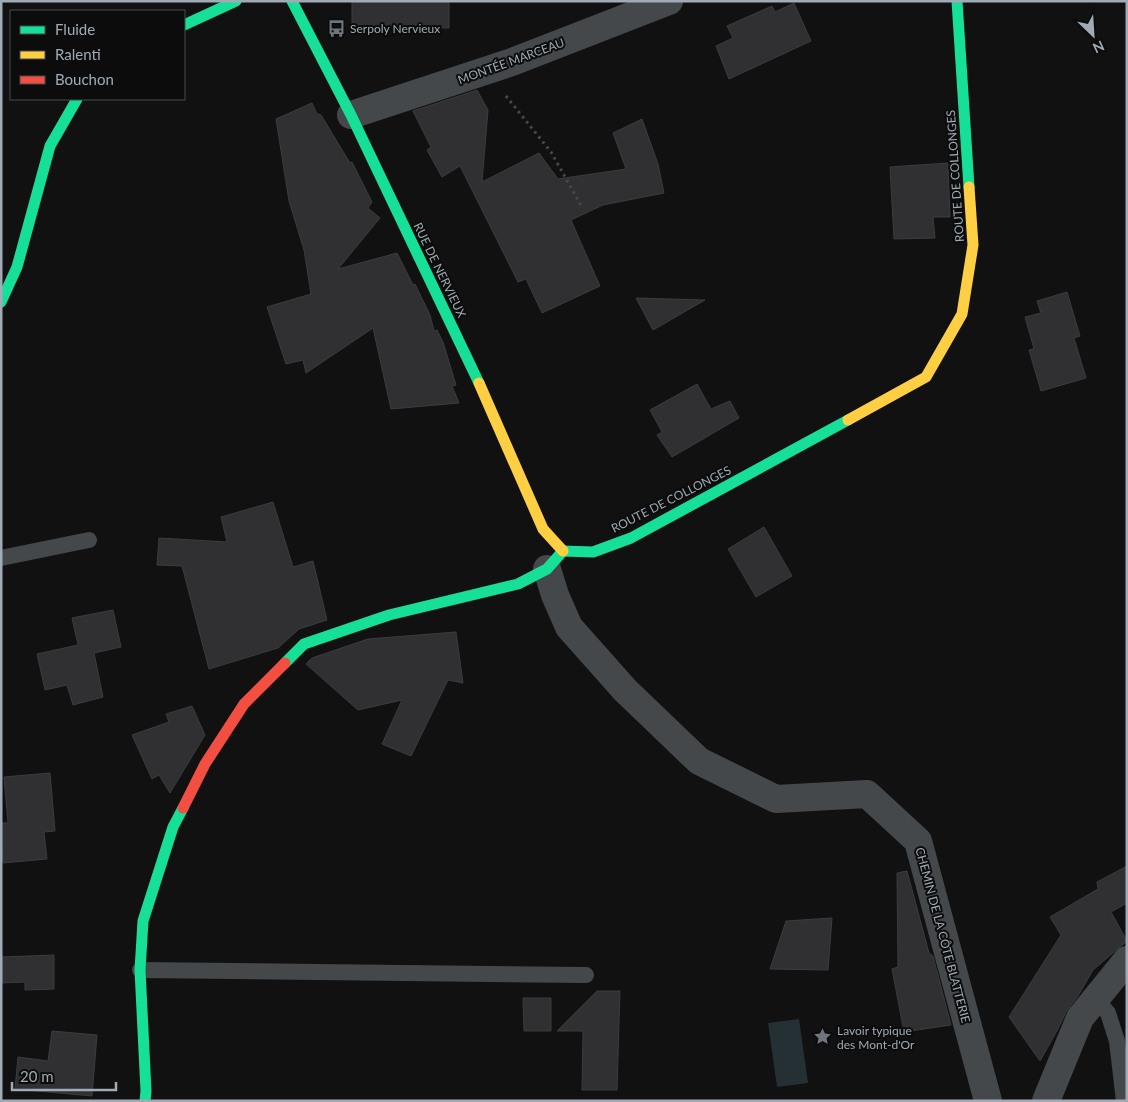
<svg xmlns="http://www.w3.org/2000/svg" width="1128" height="1102" viewBox="0 0 1128 1102" font-family="Lato,sans-serif">
	<rect width="100%" height="100%" fill="#111112"/>
	<path fill="#243034" d="M 799,1019 L 808,1083 L 777,1087 L 768,1023 Z"/>
	<g fill="#303033" stroke="#3a3c3f">
		<path d="M 352,1 L 449,1 L 449,28 L 352,26 Z"/>
		<path d="M 794,3 L 811,41 L 729,79 L 716,46 L 733,38 L 727,26 L 772,6 L 775,12 Z"/>
		<path d="M 477,90 L 488,110 L 482,182 L 539,153 L 558,179 L 626,169 L 613,133 L 642,119 L 658,164 L 664,193 L 603,205 L 571,220 L 600,286 L 542,313 L 526,279 L 518,282 L 460,166 L 442,177 L 427,150 L 431,147 L 413,111 Z"/>
		<path d="M 312,103 L 317,114 L 321,115 L 350,163 L 352,162 L 372,202 L 368,208 L 380,218 L 338,269 L 397,253 L 413,285 L 415,284 L 430,315 L 434,331 L 437,330 L 443,342 L 456,385 L 452,386 L 459,403 L 391,409 L 373,328 L 306,373 L 303,360 L 286,364 L 267,307 L 311,294 L 304,250 L 289,201 L 276,119 Z"/>
		<path d="M 948,163 L 950,217 L 933,217 L 935,238 L 894,239 L 890,167 Z"/>
		<path d="M 1067,292 L 1080,336 L 1074,338 L 1086,378 L 1041,391 L 1029,350 L 1034,349 L 1025,317 L 1041,313 L 1037,301 Z"/>
		<path d="M 636,298 L 705,300 L 653,330 Z"/>
		<path d="M 697,384 L 711,409 L 730,401 L 739,418 L 672,457 L 657,435 L 662,432 L 650,410 Z"/>
		<path d="M 273,502 L 293,567 L 313,561 L 327,620 L 299,629 L 278,648 L 209,669 L 182,566 L 157,565 L 159,538 L 227,542 L 221,517 Z"/>
		<path d="M 764,527 L 792,576 L 756,597 L 728,549 Z"/>
		<path d="M 113,610 L 121,647 L 94,653 L 103,697 L 73,705 L 67,685 L 45,690 L 37,654 L 78,645 L 72,618 Z"/>
		<path d="M 456,632 L 463,683 L 448,680 L 411,756 L 382,744 L 402,700 L 358,710 L 306,664 L 312,658 L 368,639 Z"/>
		<path d="M 192,706 L 205,735 L 170,793 L 159,775 L 152,779 L 132,735 L 169,722 L 166,714 Z"/>
		<path d="M 50,773 L 55,831 L 44,832 L 47,859 L 3,863 L 1,823 L 8,823 L 4,777 Z"/>
		<path d="M 1127,866 L 1127,903 L 1111,912 L 1127,941 L 1093,970 L 1078,996 L 1066,1012 L 1058,1029 L 1040,1061 L 1009,1017 L 1061,935 L 1050,917 L 1098,889 L 1097,882 Z"/>
		<path d="M 907,871 L 929,953 L 933,956 L 951,1025 L 904,1032 L 892,969 L 898,967 L 897,873 Z"/>
		<path d="M 832,918 L 828,970 L 770,969 L 786,921 Z"/>
		<path d="M 54,955 L 54,989 L 25,990 L 25,982 L 1,983 L 1,957 Z"/>
		<path d="M 597,991 L 620,991 L 617,1090 L 582,1090 L 583,1031 L 557,1031 Z"/>
		<path d="M 523,998 L 551,998 L 551,1031 L 524,1031 Z"/>
		<path d="M 52,1031 L 97,1035 L 92,1096 L 15,1089 L 18,1057 L 48,1061 Z"/>
	</g>
	<g fill="none" stroke-linecap="round" stroke-linejoin="round">
		<path stroke="#46494c" stroke-width="3" stroke-dasharray="2.5 4" stroke-linecap="butt" d="M 506,96 L 551,152 L 582,207"/>
		<g stroke="#45484b" stroke-width="16">
			<path d="M 1,558 L 89,540"/>
			<path d="M 140,970 L 586,975"/>
			<path d="M 1096,999 L 1108,1013 L 1117,1041 L 1124,1101"/>
		</g>
		<g stroke="#45484b" stroke-width="28">
			<path d="M 351,115 L 512,62 L 669,1"/>
			<path d="M 547,569 L 555,595 L 569,627 L 625,690 L 699,761 L 776,799 L 867,794 L 918,841 L 988,1101"/>
			<path d="M 1046,1101 L 1080,1018 L 1127,960"/>
		</g>
		<g stroke="#16e098" stroke-width="11">
			<path d="M 292,1 L 351,115 L 479,383"/>
			<path d="M 957,1 L 969,187"/>
			<path d="M 184,25 L 236,1"/>
			<path d="M 1,302 L 17,267 L 50,146 L 77,99"/>
			<path d="M 285,663 L 304,644 L 389,615 L 518,584 L 547,569 L 563,551 L 593,552 L 631,538 L 848,420"/>
			<path d="M 145,1101 L 146,1091 L 140,970 L 143,921 L 173,827 L 183,808"/>
		</g>
		<g stroke="#ffcf43" stroke-width="11">
			<path d="M 479,383 L 543,529 L 563,551"/>
			<path d="M 848,420 L 926,377 L 962,314 L 973,245 L 969,187"/>
		</g>
		<path stroke="#f24e42" stroke-width="11" d="M 183,808 L 205,764 L 244,704 L 285,663"/>
	</g>
	<defs>
		<symbol id="bus-bare" viewBox="-9 -9 18 18"><path d="M-5-6H5V4H4V6H2V4H-2V6H-4V4H-5ZM-3.5-4V0h7V-4ZM-3.5 1.2v1.5H-2V1.2ZM2 1.2v1.5H3.5V1.2Z" fill="#6e757c" stroke="#0c0c0d" stroke-width="2.5" paint-order="stroke"/></symbol>
		<symbol id="sight-bare" viewBox="-9 -9 18 18"><path d="M0-6L1.8-2.2L6-1.7L2.9 1.2L3.7 5.4L0 3.3L-3.7 5.4L-2.9 1.2L-6-1.7L-1.8-2.2Z" fill="#6e757c" stroke="#0c0c0d" stroke-width="2.5" paint-order="stroke"/></symbol>
	</defs>
	<g fill-rule="evenodd">
		<use href="#bus-bare" x="324" y="16" width="25" height="25"/>
		<use href="#sight-bare" x="810" y="1024" width="25" height="25"/>
	</g>
	<g text-anchor="middle" dominant-baseline="central" stroke-width="4" stroke-linejoin="round" paint-order="stroke">
		<g font-size="12" fill="#a0abb5" stroke="#0c0c0d" text-anchor="start">
			<text x="350" y="28">Serpoly Nervieux</text>
			<text x="837" y="1030">Lavoir typique<tspan x="837" dy="14">des Mont-d'Or</tspan></text>
		</g>
		<g font-size="12" fill="#a0abb5" stroke="#0c0c0d">
			<text transform="translate(511 61) rotate(-20)">MONTÉE MARCEAU</text>
			<text transform="translate(955 176) rotate(-94)">ROUTE DE COLLONGES</text>
			<text transform="translate(440 270) rotate(64)">RUE DE NERVIEUX</text>
			<text transform="translate(671 499) rotate(-27)">ROUTE DE COLLONGES</text>
			<text transform="translate(943 935) rotate(75)">CHEMIN DE LA CÔTE BLATTERIE</text>
		</g>
	</g>
	<rect width="1128" height="1102" fill="none" stroke="#a0abb5" stroke-width="5"/>
	<rect x="10" y="10" width="175" height="90" fill="#0c0c0d" stroke="#474c50"/>
	<rect x="20" y="26" width="25" height="8" fill="#16e098" stroke="#474c50"/>
	<text x="55" y="35" font-size="15" fill="#a0abb5">Fluide</text>
	<rect x="20" y="51" width="25" height="8" fill="#ffcf43" stroke="#474c50"/>
	<text x="55" y="60" font-size="15" fill="#a0abb5">Ralenti</text>
	<rect x="20" y="76" width="25" height="8" fill="#f24e42" stroke="#474c50"/>
	<text x="55" y="85" font-size="15" fill="#a0abb5">Bouchon</text>
	<g transform="translate(1093 35) rotate(155)" stroke="#0c0c0d" stroke-width="4" paint-order="stroke">
	<path d="M0-4L9 19L0 12L-9 19Z" fill="#a0abb5"/>
	<text y="-8" font-size="14" font-weight="bold" text-anchor="middle" fill="#a0abb5">N</text>
	</g>
	<path d="M12 1082v8h104v-8" fill="none" stroke="#a0abb5" stroke-width="2.5"/>
	<text x="20" y="1082" font-size="15" fill="#a0abb5" stroke="#0c0c0d" stroke-width="4" paint-order="stroke">20 m</text>
</svg>
